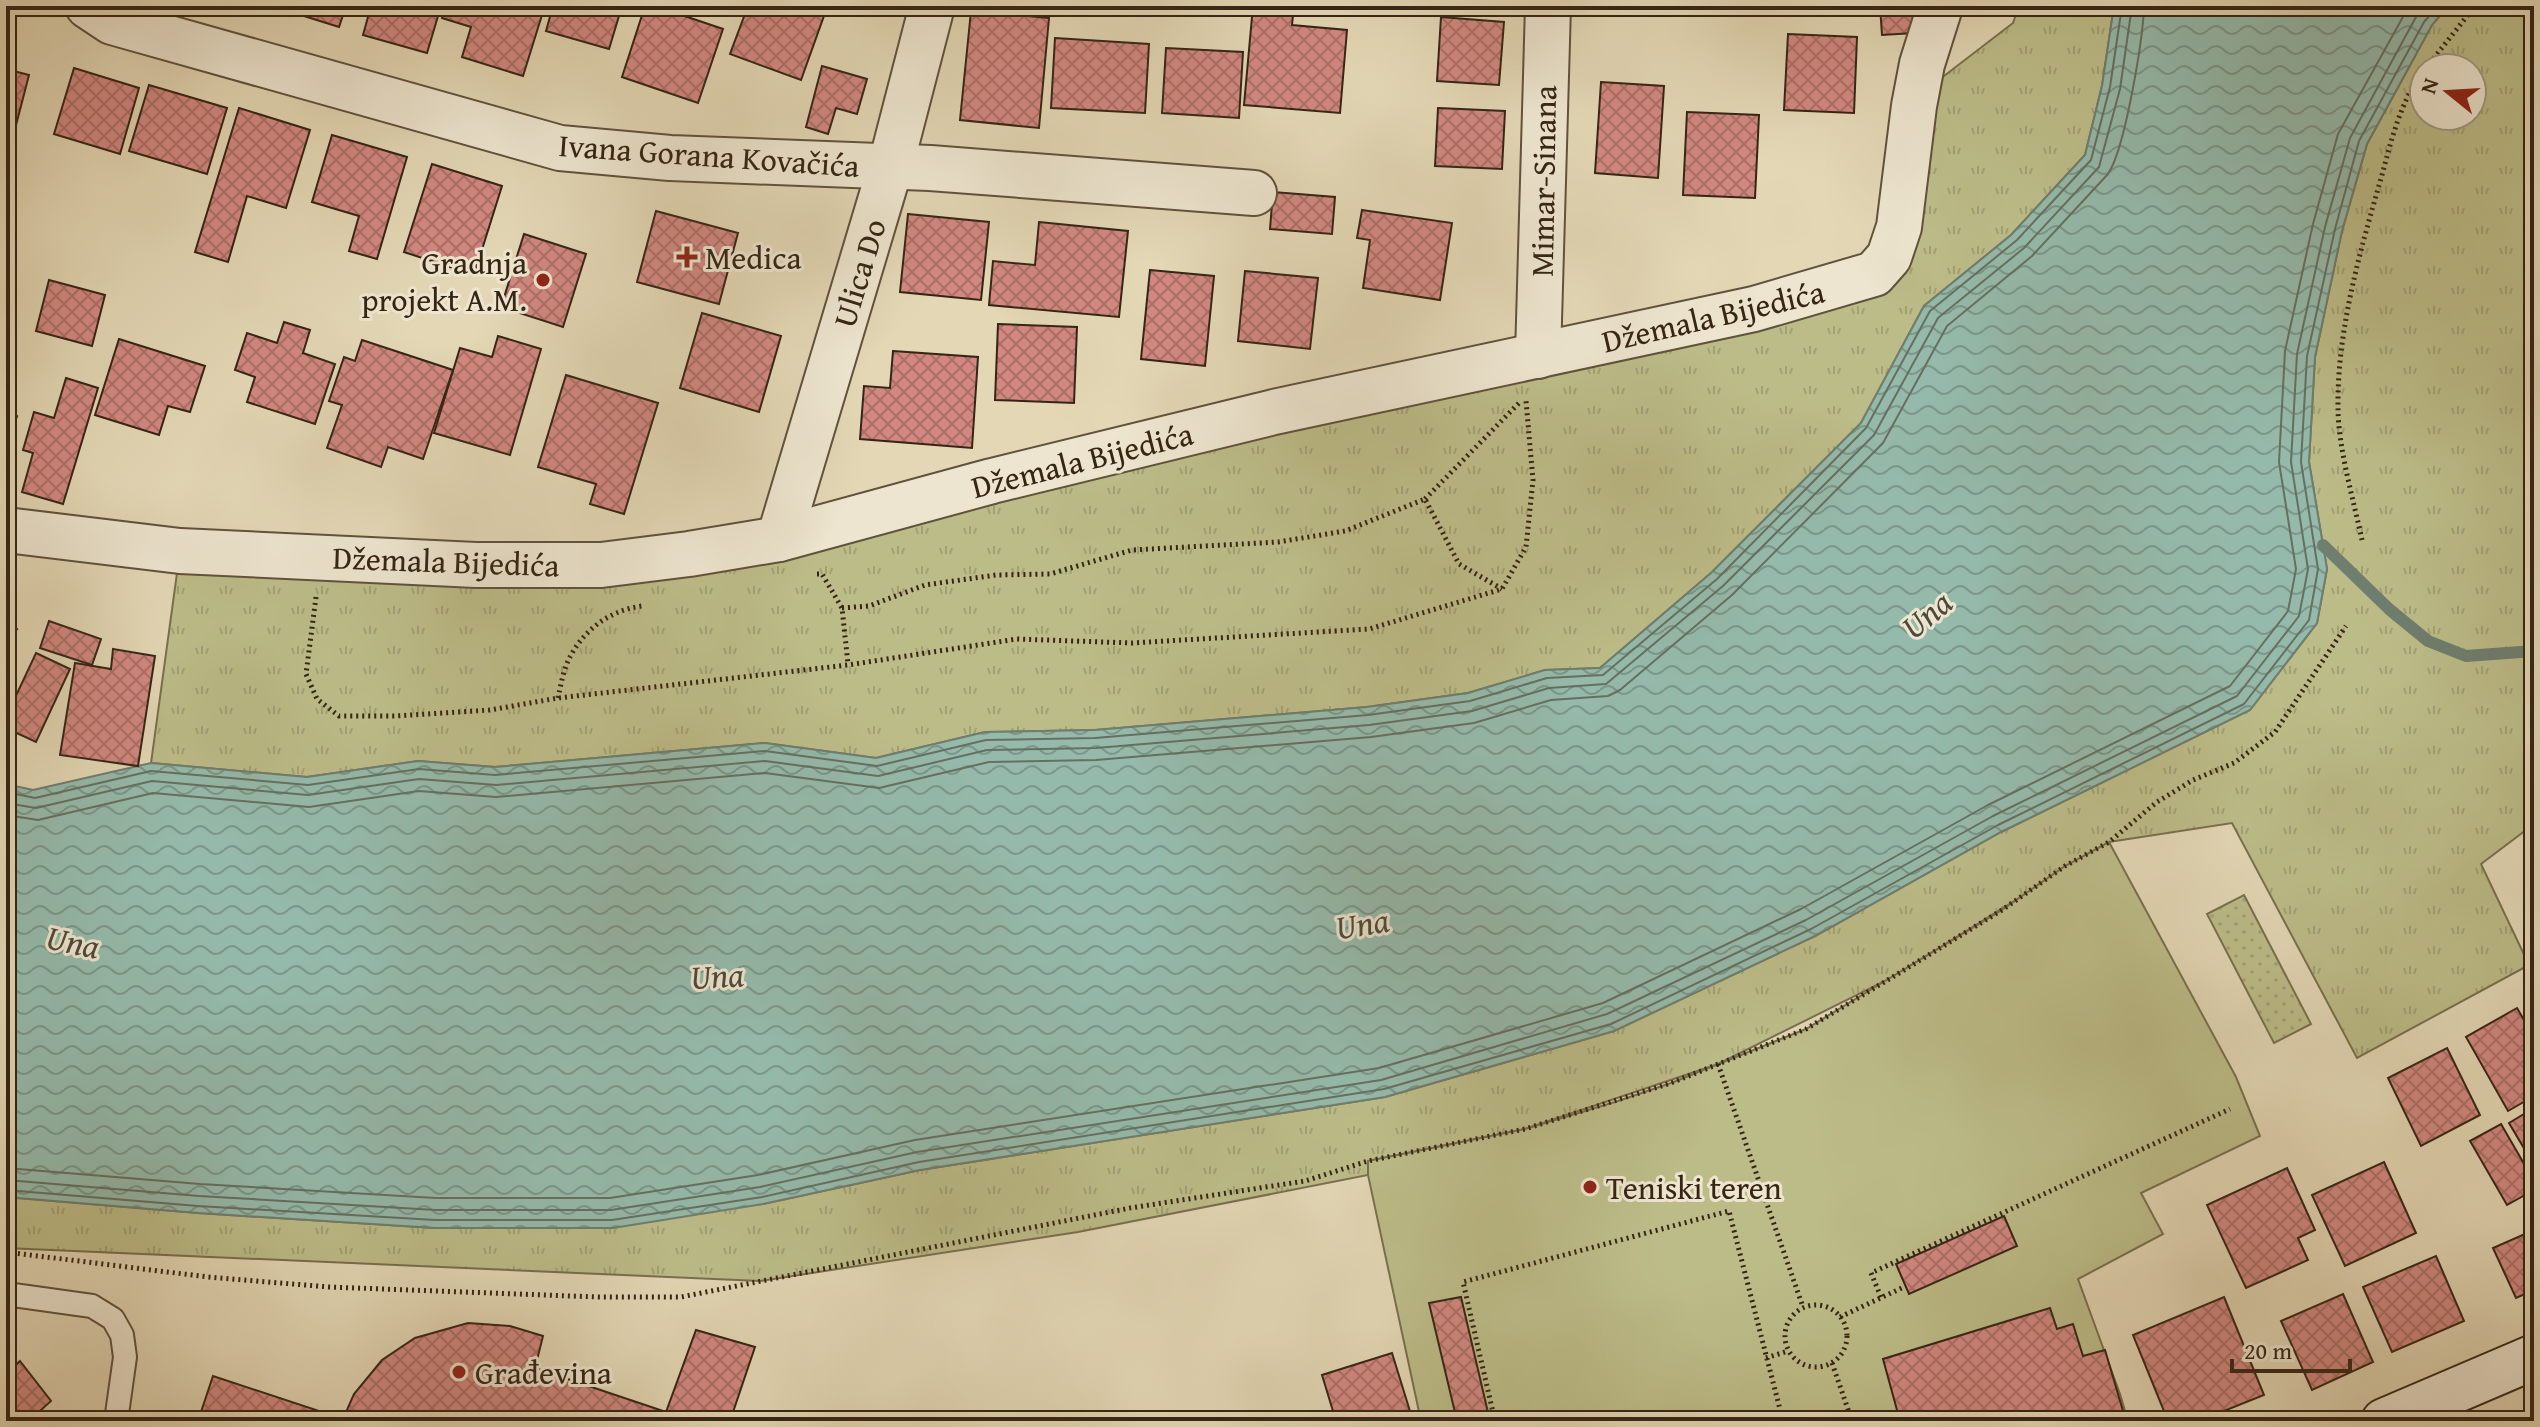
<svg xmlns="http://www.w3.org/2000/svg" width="2540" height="1427" viewBox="0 0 2540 1427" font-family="'Gentium Book Plus',serif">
	<defs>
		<pattern id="grass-tufts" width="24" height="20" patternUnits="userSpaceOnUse" patternTransform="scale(2)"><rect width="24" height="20" fill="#bcbc88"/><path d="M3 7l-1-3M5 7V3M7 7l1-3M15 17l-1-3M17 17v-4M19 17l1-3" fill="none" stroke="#a2a174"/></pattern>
		<pattern id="garden-dots" width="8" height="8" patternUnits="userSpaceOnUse" patternTransform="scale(2)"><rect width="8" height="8" fill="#bcbc88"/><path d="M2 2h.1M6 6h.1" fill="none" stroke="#a2a174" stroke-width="1.8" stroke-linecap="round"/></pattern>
		<pattern id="water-waves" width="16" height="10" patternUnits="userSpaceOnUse" patternTransform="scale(2)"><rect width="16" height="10" fill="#95baab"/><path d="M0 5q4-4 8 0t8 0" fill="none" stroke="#7a978a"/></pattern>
		<pattern id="building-cross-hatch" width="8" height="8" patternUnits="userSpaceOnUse" patternTransform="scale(2)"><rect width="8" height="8" fill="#d28880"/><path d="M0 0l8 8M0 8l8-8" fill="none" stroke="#ab6f68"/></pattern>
	</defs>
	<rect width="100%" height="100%" fill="#e3d7b5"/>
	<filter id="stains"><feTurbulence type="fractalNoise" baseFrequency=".0025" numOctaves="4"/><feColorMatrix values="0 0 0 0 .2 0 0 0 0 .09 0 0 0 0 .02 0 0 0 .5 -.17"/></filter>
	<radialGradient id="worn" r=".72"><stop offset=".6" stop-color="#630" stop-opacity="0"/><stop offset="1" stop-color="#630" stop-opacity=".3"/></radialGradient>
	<g fill="url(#grass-tufts)" stroke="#78704e" stroke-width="2" fill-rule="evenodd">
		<path d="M 2019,6 L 2114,6 L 2102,86 L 2085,155 L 2011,235 L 1924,306 L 1861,423 L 1711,573 L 1600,668 L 1545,670 L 1468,693 L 1367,707 L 1095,730 L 985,732 L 876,758 L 765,743 L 495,767 L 418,761 L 307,777 L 151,763 L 180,551 L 601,565 L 1874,274 L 1914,99 L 2013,23 Z"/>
		<path d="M 2448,6 L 2534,6 L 2534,824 L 2481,864 L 2529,965 L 2357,1058 L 2232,823 L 2109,842 L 1891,978 L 1718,1064 L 1525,1129 L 1368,1161 L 1368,1175 L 1078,1232 L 760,1281 L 6,1248 L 6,1197 L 198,1213 L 435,1228 L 763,1204 L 920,1170 L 1385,1097 L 1614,1031 L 1815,936 L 2001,832 L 2250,710 L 2317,623 L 2327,569 L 2309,462 L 2315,357 L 2342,231 L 2367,144 L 2432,25 ZM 2424,68 L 2472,68 L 2472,116 L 2424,116 Z"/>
	</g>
	<path fill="#bcbc88" stroke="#78704e" stroke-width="2" d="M 2109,842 L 2236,1077 L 2260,1136 L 2141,1193 L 2163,1234 L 2078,1279 L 2120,1394 L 2128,1421 L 1421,1421 L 1368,1175 L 1368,1161 L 1525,1129 L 1615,1102 L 1671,1083 L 1806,1029 L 2002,910 L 2065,866 Z"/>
	<path fill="url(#garden-dots)" stroke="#78704e" stroke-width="2" d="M 2244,895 L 2311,1024 L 2274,1043 L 2207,914 Z"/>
	<path fill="url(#water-waves)" stroke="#6f7e6f" stroke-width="2" d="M 2114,6 L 2448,6 L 2432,25 L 2367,144 L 2342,231 L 2315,357 L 2309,462 L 2327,569 L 2317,623 L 2250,710 L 2001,832 L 1815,936 L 1614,1031 L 1385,1097 L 920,1170 L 763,1204 L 613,1228 L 435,1228 L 198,1213 L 6,1197 L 6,784 L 33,790 L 151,763 L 307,777 L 418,761 L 495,767 L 765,743 L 876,758 L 985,732 L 1095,730 L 1367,707 L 1468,693 L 1545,670 L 1600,668 L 1711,573 L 1861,423 L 1924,306 L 2011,235 L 2085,155 L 2102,86 Z"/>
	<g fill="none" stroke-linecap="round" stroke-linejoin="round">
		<g stroke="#657060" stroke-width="2">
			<path d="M 6,792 L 35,798 L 151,771 L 308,785 L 419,769 L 495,775 L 765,751 L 877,766 L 986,740 L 1095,738 L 1368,715 L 1470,701 L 1547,678 L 1603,675 L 1717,579 L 1866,428 L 1930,311 L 2017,240 L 2091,160 L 2110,87 L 2122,6"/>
			<path d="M 6,803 L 36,808 L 152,781 L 308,795 L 419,779 L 496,785 L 765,761 L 878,776 L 987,750 L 1096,748 L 1369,725 L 1472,711 L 1549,688 L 1606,684 L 1723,586 L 1874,435 L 1938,318 L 2024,248 L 2099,167 L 2120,89 L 2132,6"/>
			<path d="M 6,815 L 38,820 L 153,793 L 309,807 L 419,791 L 496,797 L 765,773 L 879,788 L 989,762 L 1096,760 L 1371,737 L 1474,723 L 1551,700 L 1608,696 L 1620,690 L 1732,595 L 1883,443 L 1947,326 L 2032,256 L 2108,174 C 2125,149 2143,39 2144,6"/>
			<path d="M 6,1168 L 200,1184 L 436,1198 L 610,1198 L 758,1175 L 915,1140 L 1379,1068 L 1603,1003 L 1801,909 L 1988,805 L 2230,686 L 2288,611 L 2296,569 L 2279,462 L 2285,351 L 2313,224 L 2338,134 L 2409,6"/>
			<path d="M 6,1180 L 199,1196 L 436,1210 L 611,1210 L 760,1187 L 917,1152 L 1381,1080 L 1607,1014 L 1806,920 L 1993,816 L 2237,696 L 2299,616 L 2308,569 L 2291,462 L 2297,354 L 2325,227 L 2350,138 L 2416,17 L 2425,6"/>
			<path d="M 6,1190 L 198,1206 L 435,1220 L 612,1220 L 762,1197 L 919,1162 L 1384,1089 L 1611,1024 L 1811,929 L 1998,825 L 2244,704 L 2309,620 L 2318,569 L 2301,462 L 2307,356 L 2335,229 L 2359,141 L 2424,22 L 2438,6"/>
		</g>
		<path stroke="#6f7e6f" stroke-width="12" d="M 2323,545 L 2389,609 L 2428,641 L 2466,656 L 2534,651"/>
	</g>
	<g fill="url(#building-cross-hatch)" stroke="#352514" stroke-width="2">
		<path d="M 272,6 L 346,6 L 339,27 Z"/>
		<path d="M 371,6 L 441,6 L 427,53 L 363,35 Z"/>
		<path d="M 446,6 L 512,6 L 542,15 L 523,76 L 462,57 L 471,27 L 442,18 Z"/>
		<path d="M 553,6 L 622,6 L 609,49 L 546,31 Z"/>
		<path d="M 645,6 L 655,6 L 723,29 L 698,103 L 622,77 Z"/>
		<path d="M 748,6 L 806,6 L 825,13 L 801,80 L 730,54 Z"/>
		<path d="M 1007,6 L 1060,6 L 1060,10 Z"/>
		<path d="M 1253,6 L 1294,6 L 1292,25 L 1347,30 L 1340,113 L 1244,105 Z"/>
		<path d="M 1607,6 L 1673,6 L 1673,10 L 1607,8 Z"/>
		<path d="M 1880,6 L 1912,6 L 1914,33 L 1882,35 Z"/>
		<path d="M 971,11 L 1049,18 L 1039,128 L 960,120 Z"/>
		<path d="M 1441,17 L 1504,22 L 1499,85 L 1437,81 Z"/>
		<path d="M 1788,34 L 1857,37 L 1854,113 L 1784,110 Z"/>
		<path d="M 1055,38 L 1149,44 L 1145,113 L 1051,108 Z"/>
		<path d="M 1166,48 L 1243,52 L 1239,118 L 1162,113 Z"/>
		<path d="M 822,66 L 867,79 L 857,114 L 836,108 L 828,134 L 806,127 Z"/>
		<path d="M 74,68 L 139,88 L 120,154 L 54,134 Z"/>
		<path d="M 6,69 L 29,75 L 6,164 Z"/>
		<path d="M 1601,82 L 1664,86 L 1658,178 L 1595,173 Z"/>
		<path d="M 149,85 L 227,108 L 207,174 L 129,151 Z"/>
		<path d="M 239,108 L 310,130 L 286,208 L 247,196 L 228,262 L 195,252 Z"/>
		<path d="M 1438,108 L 1505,111 L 1502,169 L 1435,166 Z"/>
		<path d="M 1687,112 L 1759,115 L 1755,198 L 1683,195 Z"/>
		<path d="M 332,135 L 407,157 L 377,259 L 349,251 L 359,216 L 312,202 Z"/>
		<path d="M 432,164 L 502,186 L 474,275 L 404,252 Z"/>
		<path d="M 1273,192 L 1335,197 L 1332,234 L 1270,229 Z"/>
		<path d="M 1362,210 L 1452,223 L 1440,300 L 1363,288 L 1370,240 L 1357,238 Z"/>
		<path d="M 656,211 L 738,233 L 719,304 L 637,282 Z"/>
		<path d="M 908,214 L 989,222 L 981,300 L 900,292 Z"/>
		<path d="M 1039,222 L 1128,231 L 1119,317 L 989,305 L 993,261 L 1035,265 Z"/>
		<path d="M 524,234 L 586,254 L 563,327 L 501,307 Z"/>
		<path d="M 1150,270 L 1214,276 L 1205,366 L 1141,359 Z"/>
		<path d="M 1245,271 L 1318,278 L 1310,349 L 1238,341 Z"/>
		<path d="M 49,280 L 105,295 L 92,346 L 36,331 Z"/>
		<path d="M 702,313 L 781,336 L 759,412 L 680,388 Z"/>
		<path d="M 284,322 L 310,330 L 303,353 L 335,364 L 315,424 L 247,402 L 255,377 L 235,370 L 247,333 L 277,343 Z"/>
		<path d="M 998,324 L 1077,327 L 1074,403 L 995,400 Z"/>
		<path d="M 498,336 L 541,349 L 510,455 L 434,433 L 460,348 L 492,357 Z"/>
		<path d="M 119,339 L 205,366 L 190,412 L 168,406 L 159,435 L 95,415 Z"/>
		<path d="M 362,340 L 453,370 L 423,459 L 388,447 L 381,467 L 327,448 L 342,405 L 329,401 L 344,357 L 355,361 Z"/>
		<path d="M 893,351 L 978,357 L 972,448 L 860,439 L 864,386 L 890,388 Z"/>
		<path d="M 566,375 L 658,403 L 624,514 L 590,504 L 596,484 L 538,467 Z"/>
		<path d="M 66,378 L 98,388 L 63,504 L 22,492 L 33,453 L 23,450 L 34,412 L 54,418 Z"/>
		<path d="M 6,412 L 17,416 L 6,450 Z"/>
		<path d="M 6,619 L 17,629 L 6,642 Z"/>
		<path d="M 49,621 L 101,639 L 92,665 L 40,648 Z"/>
		<path d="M 113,649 L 155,656 L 138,766 L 60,755 L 75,663 L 111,669 Z"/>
		<path d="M 36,653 L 70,669 L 36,742 L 6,728 L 6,717 Z"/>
		<path d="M 2517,1008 L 2534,1037 L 2534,1096 L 2508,1111 L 2466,1037 Z"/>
		<path d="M 2447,1048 L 2480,1115 L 2421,1146 L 2388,1078 Z"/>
		<path d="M 2534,1108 L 2534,1165 L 2509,1123 Z"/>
		<path d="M 2501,1124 L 2534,1181 L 2534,1190 L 2507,1205 L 2470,1141 Z"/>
		<path d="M 2384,1162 L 2416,1233 L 2345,1266 L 2312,1195 Z"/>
		<path d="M 2287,1168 L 2315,1230 L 2298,1238 L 2308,1260 L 2246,1288 L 2207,1205 Z"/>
		<path d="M 2004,1216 L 2017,1246 L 1909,1294 L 1896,1264 Z"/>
		<path d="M 2534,1230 L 2534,1290 L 2516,1298 L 2493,1248 Z"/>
		<path d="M 2436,1256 L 2464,1321 L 2392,1352 L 2363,1287 Z"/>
		<path d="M 2343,1294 L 2373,1362 L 2312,1390 L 2281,1321 Z"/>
		<path d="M 1461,1297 L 1490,1421 L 1457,1421 L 1429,1303 Z"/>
		<path d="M 2224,1297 L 2264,1395 L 2199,1421 L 2168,1421 L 2133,1335 Z"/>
		<path d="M 2050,1308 L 2057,1329 L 2073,1324 L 2083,1356 L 2105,1350 L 2126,1421 L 1990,1421 L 1989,1415 L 1972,1421 L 1900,1421 L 1883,1359 Z"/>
		<path d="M 468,1323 L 510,1326 L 543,1336 L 535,1368 L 666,1412 L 696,1330 L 755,1347 L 730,1421 L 198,1421 L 213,1376 L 343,1419 L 354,1394 L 382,1360 L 415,1338 Z"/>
		<path d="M 1392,1353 L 1413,1421 L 1336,1421 L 1322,1375 Z"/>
		<path d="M 20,1361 L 51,1401 L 29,1421 L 6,1421 L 6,1374 Z"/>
	</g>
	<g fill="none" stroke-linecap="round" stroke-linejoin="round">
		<defs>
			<path id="lane" d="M 6,1294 L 92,1306 L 113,1319 L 122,1335 L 125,1357 L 116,1421"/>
			<g id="street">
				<path d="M 88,6 L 112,22 L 560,148 L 670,158 L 930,168 L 1254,193"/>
				<path d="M 1538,356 L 1548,6"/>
				<path d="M 6,530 L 180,551 L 476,565 L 601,565 L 689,554 L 779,539 L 992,481 L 1274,412 L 1754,309 L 1874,274 L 1889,257 L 1899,227 L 1914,106 L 1922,64 L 1939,10"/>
				<path d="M 779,539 L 890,168 L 932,6"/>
			</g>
			<path id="secondary" d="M 2384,1421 L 2534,1357"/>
		</defs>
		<use href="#lane" stroke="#60523c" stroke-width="26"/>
		<use href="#street" stroke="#60523c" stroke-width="48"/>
		<use href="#secondary" stroke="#352514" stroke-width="48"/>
		<g stroke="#352514" stroke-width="5" stroke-dasharray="2 4" stroke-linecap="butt">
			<path d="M 2426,68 L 2475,6"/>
			<path d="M 1425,499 L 1519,403"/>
			<path d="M 2362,540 C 2354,502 2338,447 2338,408 C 2337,332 2359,255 2380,182 C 2391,143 2399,103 2424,70"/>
			<path d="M 817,574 L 822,574 L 842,608 L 848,664"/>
			<path d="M 316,597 L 306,674 L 317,699 L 339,716 L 395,716 L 490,710 L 558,698 L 848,665 L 1017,639 L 1132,643 L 1369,629 L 1502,589 L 1526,547 L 1533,480 L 1526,401"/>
			<path d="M 842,608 L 869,606 L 925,585 L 996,575 L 1050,574 L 1132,550 L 1278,542 L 1345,531 L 1425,499 L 1459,564 L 1502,589"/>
			<path d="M 558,698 C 561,684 564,667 571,655 C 586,628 611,610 642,606"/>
			<path d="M 1718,1064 L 1803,1307"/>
			<path d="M 6,1252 L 208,1277 L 329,1287 L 598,1297 L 681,1297 L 1130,1208 L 1305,1181 L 1368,1161 L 1525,1129 L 1671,1083 L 1806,1029 L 1891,978 L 2002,910 L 2065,866 L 2109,842 L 2157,802 L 2193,780 L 2234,763 L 2275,732 L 2346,626"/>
			<path d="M 1881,1297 L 1871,1273 L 2230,1109"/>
			<circle cx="1816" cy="1336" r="31"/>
			<path d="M 1840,1317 L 1906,1286"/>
			<path d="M 1766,1358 L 1788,1351"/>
			<path d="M 1832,1363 L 1852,1421"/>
			<path d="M 1495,1421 L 1463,1282 L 1729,1211 L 1783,1421"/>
		</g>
		<use href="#lane" stroke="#ede5cf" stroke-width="22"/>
		<use href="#street" stroke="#ede5cf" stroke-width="44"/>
		<use href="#secondary" stroke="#ede5cf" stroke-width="44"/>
	</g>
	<g fill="#8f2418" stroke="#ede5cf" stroke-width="3">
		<path d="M683 245h8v8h8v8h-8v8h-8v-8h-8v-8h8z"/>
		<circle cx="543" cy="280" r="8"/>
		<circle cx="1590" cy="1187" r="8"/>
		<circle cx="459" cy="1372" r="8"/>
	</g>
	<g text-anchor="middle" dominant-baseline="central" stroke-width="6" stroke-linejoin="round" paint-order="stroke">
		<g font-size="32" fill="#352514" stroke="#ede5cf">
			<text transform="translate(709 155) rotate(4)">Ivana Gorana Kovačića</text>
			<text transform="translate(1543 181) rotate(-89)">Mimar-Sinana</text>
			<text transform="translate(859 273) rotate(-73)">Ulica Do</text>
			<text transform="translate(1713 316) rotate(-13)">Džemala Bijedića</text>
			<text transform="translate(1082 460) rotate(-14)">Džemala Bijedića</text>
			<text transform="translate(446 561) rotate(2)">Džemala Bijedića</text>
		</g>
		<g font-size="32" fill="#352514" stroke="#ede5cf" text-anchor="start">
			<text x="705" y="257">Medica</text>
			<text x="527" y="262" text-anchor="end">Gradnja<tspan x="527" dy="37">projekt A.M.</tspan></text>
			<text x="1606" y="1187">Teniski teren</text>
			<text x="475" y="1372">Građevina</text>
		</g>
		<g font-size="34" font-style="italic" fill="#4d4a3a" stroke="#ede5cf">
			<text transform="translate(1926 614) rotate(-40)">Una</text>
			<text transform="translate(1362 923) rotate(-9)">Una</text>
			<text transform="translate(73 941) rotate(12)">Una</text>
			<text transform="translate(717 975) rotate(-3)">Una</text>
		</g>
	</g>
	<rect width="2540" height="1427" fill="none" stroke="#e3d7b5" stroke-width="32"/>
	<rect x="8" y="8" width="2524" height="1411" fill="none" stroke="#352514" stroke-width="4"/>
	<rect x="16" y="16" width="2508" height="1395" fill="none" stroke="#352514" stroke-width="2"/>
	<g transform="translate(2448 92) rotate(288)"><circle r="38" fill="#ede5cf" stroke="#a39884" stroke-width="2"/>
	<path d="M0-6L14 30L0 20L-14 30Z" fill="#8f2418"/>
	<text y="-12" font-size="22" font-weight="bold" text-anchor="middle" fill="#352514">N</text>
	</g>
	<path d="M2232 1359v12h118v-12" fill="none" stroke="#352514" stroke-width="4"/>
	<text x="2244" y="1359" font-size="24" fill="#352514" stroke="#ede5cf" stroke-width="6" paint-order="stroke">20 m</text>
	<rect width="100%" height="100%" filter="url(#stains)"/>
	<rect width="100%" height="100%" fill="url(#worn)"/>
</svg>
